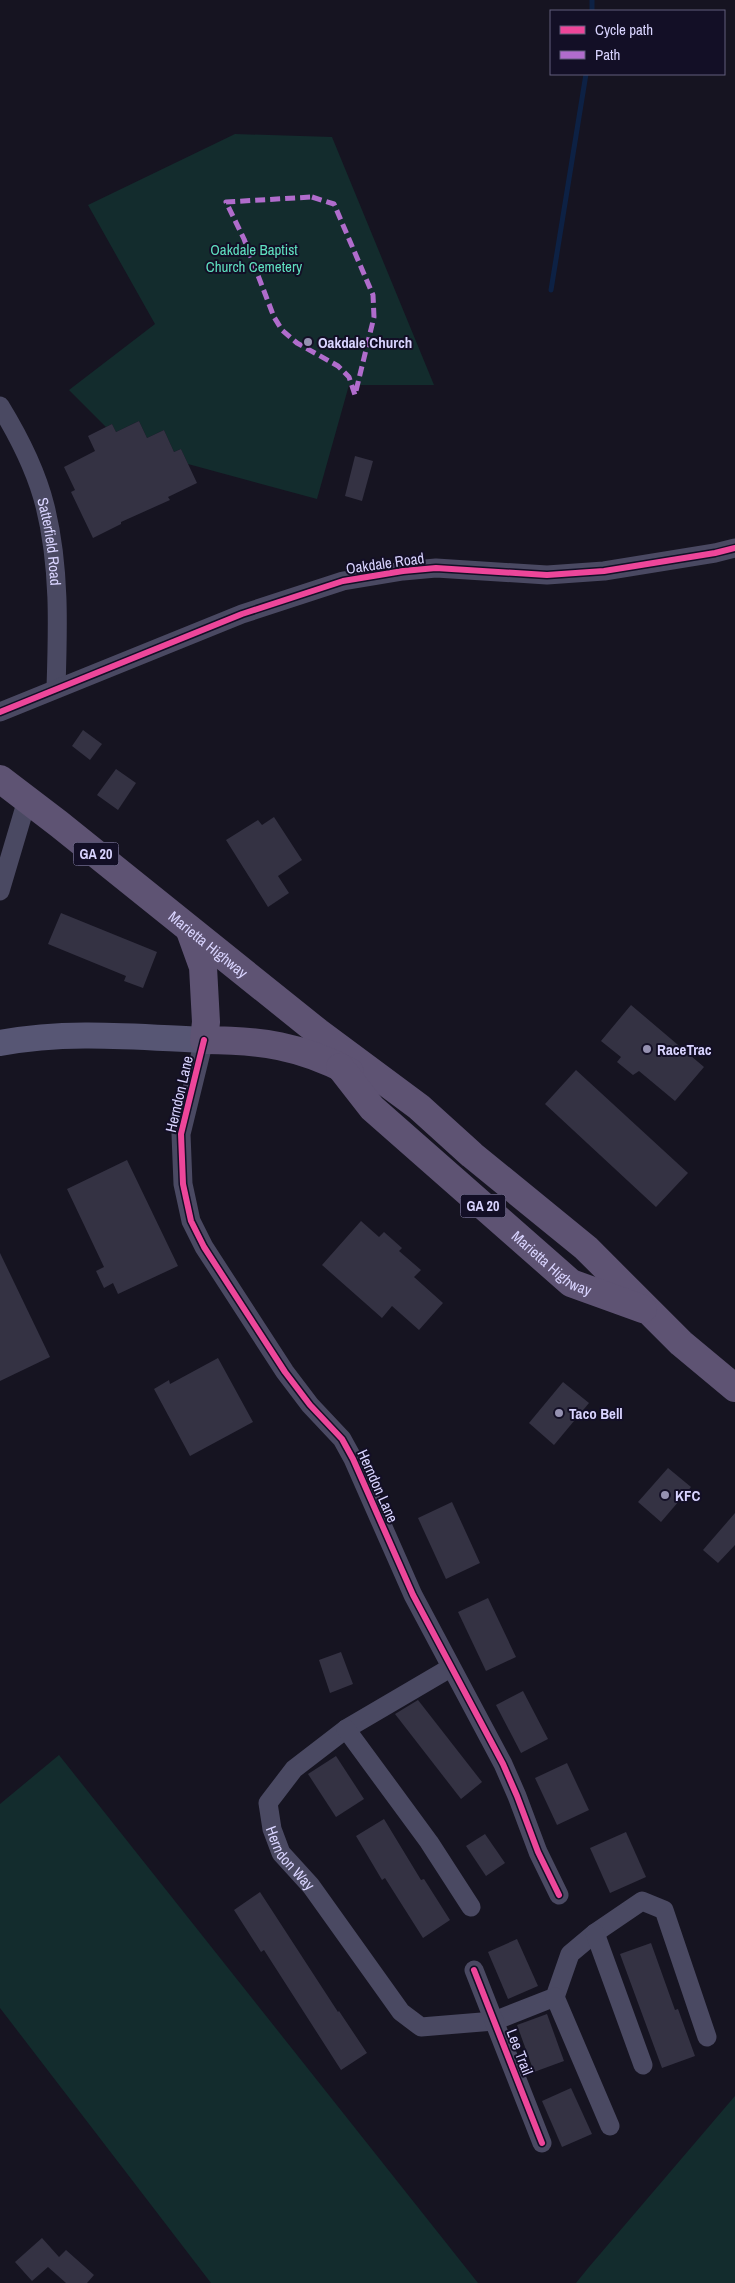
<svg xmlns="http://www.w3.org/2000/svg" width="735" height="2283" viewBox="0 0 735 2283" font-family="'Archivo Narrow',sans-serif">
	<rect width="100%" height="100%" fill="#161421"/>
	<g fill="#132c2d">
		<path d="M 235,134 L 332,137 L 434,385 L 349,385 L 317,499 L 188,464 L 181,449 L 174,452 L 164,430 L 147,438 L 139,421 L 116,432 L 112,424 L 106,427 L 69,390 L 155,324 L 88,205 Z"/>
		<path d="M 59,1755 L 478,2283 L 211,2283 L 0,2008 L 0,1804 Z"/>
		<path d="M 735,2096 L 735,2283 L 576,2283 L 589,2267 Z"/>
	</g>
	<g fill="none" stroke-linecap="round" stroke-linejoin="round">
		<g stroke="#0d2144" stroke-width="5">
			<path d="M 592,0 L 592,11"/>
			<path d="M 551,290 L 586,74"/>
		</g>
	</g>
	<g fill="#343243">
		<path d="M 139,421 L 147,438 L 164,430 L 174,452 L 181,449 L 197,483 L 168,497 L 170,500 L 121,522 L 121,524 L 93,538 L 71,492 L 75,490 L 64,467 L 95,451 L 88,436 L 112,424 L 116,432 Z"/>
		<path d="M 355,456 L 373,461 L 362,501 L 345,496 Z"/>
		<path d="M 83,730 L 102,744 L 90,760 L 72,746 Z"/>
		<path d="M 116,769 L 136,783 L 118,810 L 97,795 Z"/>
		<path d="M 274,817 L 302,860 L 278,876 L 289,893 L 268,907 L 226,840 L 258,820 L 262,825 Z"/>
		<path d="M 61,913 L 157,952 L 143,988 L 124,981 L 126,976 L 48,944 Z"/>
		<path d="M 631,1005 L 704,1067 L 675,1101 L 639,1071 L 633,1075 L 617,1062 L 621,1057 L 601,1041 Z"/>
		<path d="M 576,1070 L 688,1173 L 656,1207 L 545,1104 Z"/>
		<path d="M 127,1160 L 178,1266 L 118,1294 L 113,1283 L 104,1288 L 96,1271 L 104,1267 L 67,1189 Z"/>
		<path d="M 361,1221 L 379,1237 L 384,1232 L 402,1248 L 399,1251 L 421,1270 L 414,1277 L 443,1303 L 419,1330 L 392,1306 L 382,1318 L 322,1265 Z"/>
		<path d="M 0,1253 L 50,1357 L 0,1381 Z"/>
		<path d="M 218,1358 L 253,1422 L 190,1456 L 154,1389 L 169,1380 L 170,1384 Z"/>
		<path d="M 563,1382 L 589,1403 L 554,1445 L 529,1423 Z"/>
		<path d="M 668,1468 L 691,1487 L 661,1522 L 638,1502 Z"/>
		<path d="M 452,1502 L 480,1563 L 446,1579 L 418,1518 Z"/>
		<path d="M 735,1513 L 735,1545 L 718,1563 L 703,1550 Z"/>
		<path d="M 488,1598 L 516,1657 L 486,1671 L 458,1612 Z"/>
		<path d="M 341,1652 L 353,1684 L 330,1693 L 319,1660 Z"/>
		<path d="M 523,1691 L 548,1739 L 521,1753 L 496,1705 Z"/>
		<path d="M 418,1700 L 482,1782 L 461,1799 L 395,1714 Z"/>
		<path d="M 336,1756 L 364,1799 L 336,1817 L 308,1774 Z"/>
		<path d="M 567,1763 L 589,1810 L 557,1825 L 535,1778 Z"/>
		<path d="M 384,1819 L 421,1880 L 424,1879 L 450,1920 L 423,1938 L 385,1878 L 382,1880 L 356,1836 Z"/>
		<path d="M 626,1832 L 646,1877 L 610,1893 L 590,1848 Z"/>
		<path d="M 485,1834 L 505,1863 L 486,1876 L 466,1846 Z"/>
		<path d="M 260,1892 L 338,2012 L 339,2011 L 367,2053 L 341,2070 L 264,1950 L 261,1952 L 234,1910 Z"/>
		<path d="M 517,1939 L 538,1986 L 508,1999 L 488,1952 Z"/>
		<path d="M 651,1943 L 675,2010 L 678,2009 L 695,2056 L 662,2068 L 620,1954 Z"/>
		<path d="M 547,2014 L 564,2061 L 534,2072 L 517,2025 Z"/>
		<path d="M 571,2088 L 592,2134 L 562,2147 L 542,2101 Z"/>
		<path d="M 42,2238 L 59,2257 L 66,2250 L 94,2275 L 87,2283 L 66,2283 L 48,2267 L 32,2281 L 15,2262 Z"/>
	</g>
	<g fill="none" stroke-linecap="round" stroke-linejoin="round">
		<g stroke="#4a4962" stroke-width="19">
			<path id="s1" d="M 0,406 C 19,437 36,470 45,506 C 60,566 58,628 56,688"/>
			<path d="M 0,712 L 242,614 L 343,581 L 403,571 L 436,568 L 547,575 L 604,571 L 715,553 L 735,548"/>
			<path d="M 0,891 L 27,800"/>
			<path d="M 204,1040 L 181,1134 L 183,1184 L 191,1221 L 204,1247 L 285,1372 L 310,1405 L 342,1439 L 353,1459 L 413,1595 L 503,1764 L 517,1796 L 538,1852 L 559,1895"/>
			<path id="s2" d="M 450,1668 L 346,1729 L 294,1769 L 268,1803 L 272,1829 L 281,1853 L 311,1886 L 401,2012 L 421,2027 L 494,2021 L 555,1997 L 570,1954 L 595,1933 L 642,1901 L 664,1910 L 707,2037"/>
			<path d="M 346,1729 L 429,1842 L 471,1907"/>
			<path d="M 595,1933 L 643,2065"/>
			<path d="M 474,1970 L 542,2143"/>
			<path d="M 555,1997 L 610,2126"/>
		</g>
		<path stroke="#575674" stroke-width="26" d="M 0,1043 C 68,1030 136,1037 204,1040"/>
		<g stroke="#5e5373" stroke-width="28">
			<path id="s3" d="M 0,779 L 59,824 L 318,1032 L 419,1107 L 472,1155 L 586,1248 L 681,1343 L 735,1388"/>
			<path d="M 190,931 L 203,967 L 206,1022 L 204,1040 C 260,1040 301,1046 350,1072"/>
			<path id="s4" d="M 340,1067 L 372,1108 L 571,1283 L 643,1309"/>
		</g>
		<path stroke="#b06ccc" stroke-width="5" stroke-dasharray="10 5" stroke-linecap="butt" d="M 312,197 L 334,204 L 373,295 L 374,317 L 355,395 L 349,377 L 338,366 L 297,343 L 282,330 L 274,317 L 244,239 L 226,202 Z"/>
		<defs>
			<g id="cycleway">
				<path d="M 0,712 L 242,614 L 343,581 L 403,571 L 436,568 L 547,575 L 604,571 L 715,553 L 735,548"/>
				<path d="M 204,1040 L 181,1134 L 183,1184 L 191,1221 L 204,1247 L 285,1372 L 310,1405 L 342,1439 L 353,1459 L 413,1595 L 503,1764 L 517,1796 L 538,1852 L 559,1895"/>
				<path d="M 474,1970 L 542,2143"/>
			</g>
		</defs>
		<use href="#cycleway" stroke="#130f26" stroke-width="9"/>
		<use href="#cycleway" stroke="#ed469a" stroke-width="6"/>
	</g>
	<g fill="#9591b1" stroke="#130f26" stroke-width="2">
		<circle cx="308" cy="342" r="5"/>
		<circle cx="647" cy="1049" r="5"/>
		<circle cx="559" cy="1413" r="5"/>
		<circle cx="665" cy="1495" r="5"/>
	</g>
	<g text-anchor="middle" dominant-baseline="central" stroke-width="4" stroke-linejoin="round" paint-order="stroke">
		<g fill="#130f26" stroke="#9e99be" stroke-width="1">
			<rect x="73.5" y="842.5" width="45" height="23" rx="4"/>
			<rect x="460.5" y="1194.5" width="45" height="23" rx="4"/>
		</g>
		<g font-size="14" font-weight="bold" fill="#d9d4ff">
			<text x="96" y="854">GA 20</text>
			<text x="483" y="1206">GA 20</text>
		</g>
		<g font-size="15" fill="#5fe0c0" stroke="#130f26">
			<text x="254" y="249">Oakdale Baptist<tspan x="254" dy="17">Church Cemetery</tspan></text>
		</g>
		<g font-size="15" font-weight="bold" fill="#d9d4ff" stroke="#130f26" text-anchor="start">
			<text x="318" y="342">Oakdale Church</text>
			<text x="657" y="1049">RaceTrac</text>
			<text x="569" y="1413">Taco Bell</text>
			<text x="675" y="1495">KFC</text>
		</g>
		<g font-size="15" fill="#d9d4ff" stroke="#130f26">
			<text stroke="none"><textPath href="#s1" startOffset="146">Satterfield Road</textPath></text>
			<text transform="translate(385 563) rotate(-8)">Oakdale Road</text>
			<text stroke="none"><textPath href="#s3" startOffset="266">Marietta Highway</textPath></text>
			<text transform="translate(179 1094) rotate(-77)">Herndon Lane</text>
			<text stroke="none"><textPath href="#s4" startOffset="290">Marietta Highway</textPath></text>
			<text transform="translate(378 1486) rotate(66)">Herndon Lane</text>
			<text stroke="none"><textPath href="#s2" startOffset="290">Herndon Way</textPath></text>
			<text transform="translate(520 2052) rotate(69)">Lee Trail</text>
		</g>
	</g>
	<rect x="550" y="10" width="175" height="65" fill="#130f26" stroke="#625e7d"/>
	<rect x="560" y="26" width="25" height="8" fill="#ed469a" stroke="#625e7d"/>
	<text x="595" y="35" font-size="15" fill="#d9d4ff">Cycle path</text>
	<rect x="560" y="51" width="25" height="8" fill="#b06ccc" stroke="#625e7d"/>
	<text x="595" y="60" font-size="15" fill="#d9d4ff">Path</text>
</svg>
